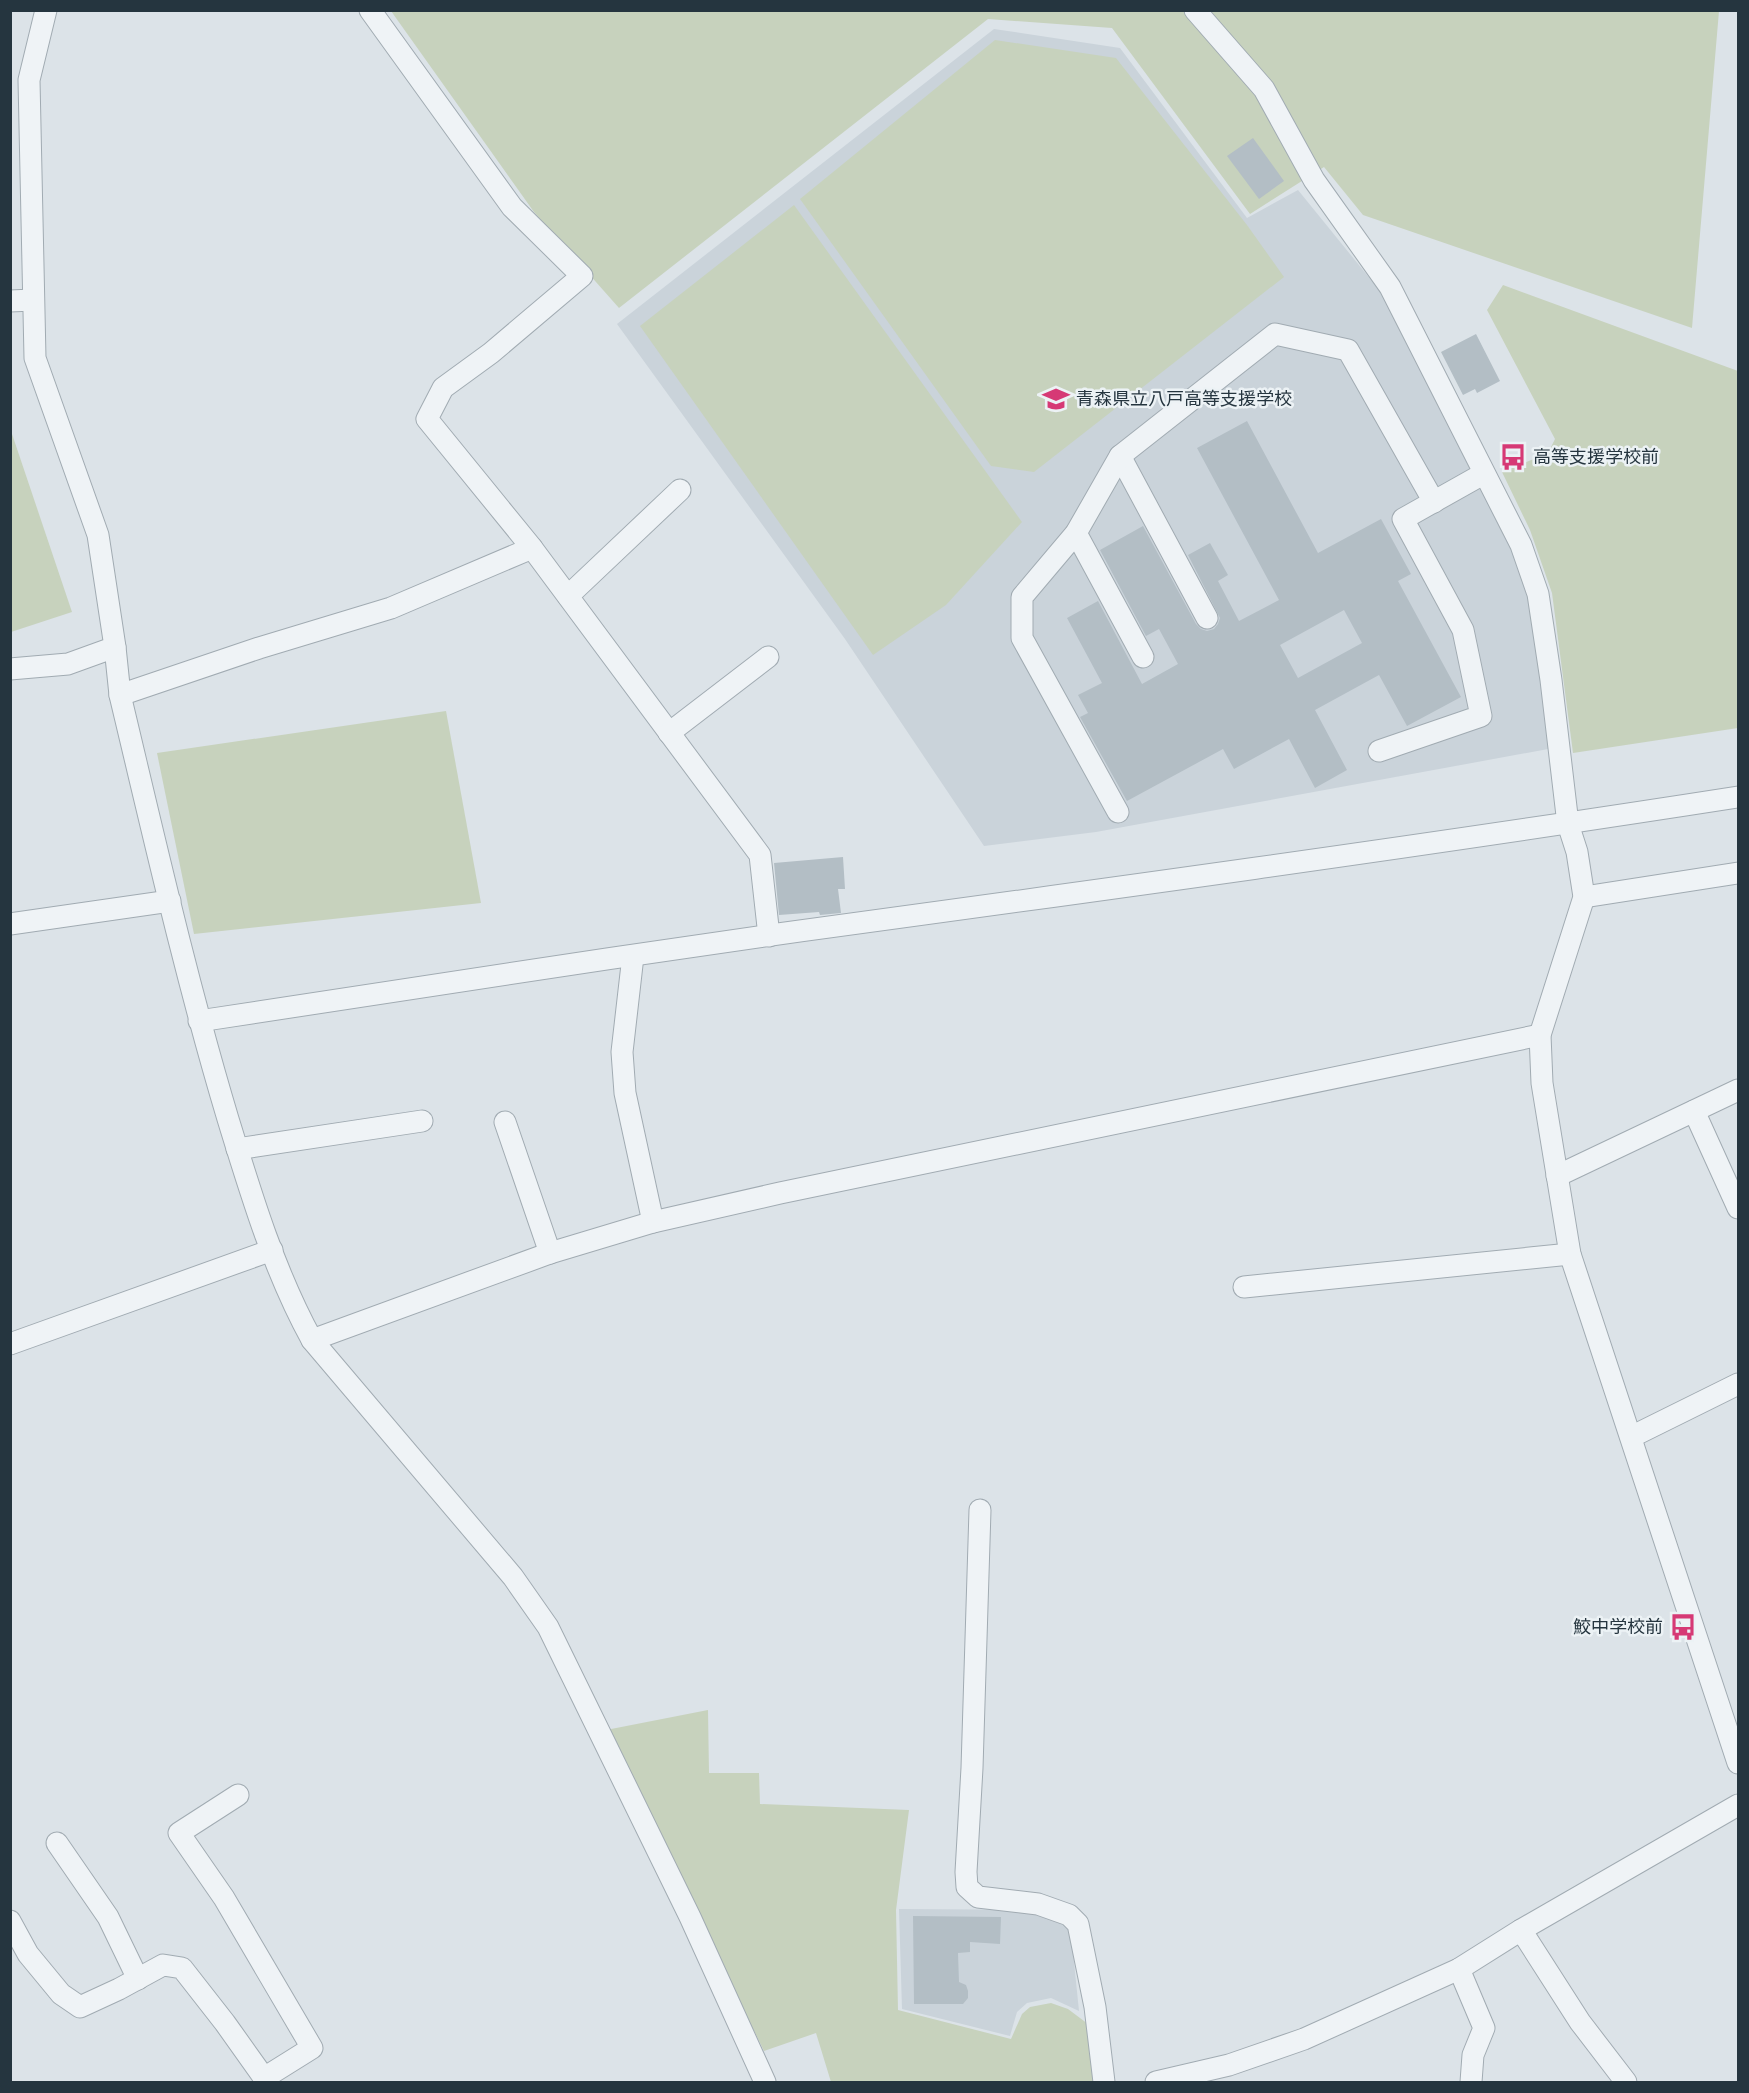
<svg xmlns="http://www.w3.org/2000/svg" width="1749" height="2093" viewBox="0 0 1749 2093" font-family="Signika,'Noto Sans JP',sans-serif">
	<rect width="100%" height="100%" fill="#dce3e8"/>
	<g fill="#cad3da">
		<path d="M 994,29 L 1120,48 L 1247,218 L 1298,190 L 1380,291 L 1521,545 L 1559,747 L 1096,832 L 984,846 L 845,639 L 617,324 Z"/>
		<path d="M 899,1909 L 1036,1910 L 1058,1921 L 1071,1933 L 1079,2011 L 1051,1998 L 1027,2003 L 1017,2012 L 1010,2036 L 902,2009 Z"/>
	</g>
	<g fill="#c7d2bd">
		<path d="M 391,11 L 1719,11 L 1692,328 L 1363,215 L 1324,167 L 1250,214 L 1112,28 L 988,19 L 619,308 L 534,212 Z"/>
		<path d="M 995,40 L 1116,58 L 1247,225 L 1284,277 L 1034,472 L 991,466 L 800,199 Z"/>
		<path d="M 794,205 L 1022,522 L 946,605 L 873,655 L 640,326 Z"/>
		<path d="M 1503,285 L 1738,371 L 1738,728 L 1573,753 L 1552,593 L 1530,530 L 1502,472 L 1548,453 L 1555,439 L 1487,310 Z"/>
		<path d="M 10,428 L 72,612 L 11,632 L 10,632 Z"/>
		<path d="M 446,711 L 481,903 L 194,934 L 157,753 Z"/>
		<path d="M 708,1710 L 709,1773 L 759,1773 L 760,1804 L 909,1810 L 896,1910 L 898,2010 L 1011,2039 L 1022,2014 L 1030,2007 L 1051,2003 L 1068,2009 L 1088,2024 L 1093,2082 L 831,2082 L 816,2033 L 764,2051 L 606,1730 Z"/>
	</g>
	<g fill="#b3bec5" fill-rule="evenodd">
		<path d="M 1253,138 L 1284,181 L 1259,199 L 1227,156 Z"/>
		<path d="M 1476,334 L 1500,381 L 1477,393 L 1475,389 L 1463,395 L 1441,352 Z"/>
		<path d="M 1247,421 L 1318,553 L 1381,519 L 1411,574 L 1398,581 L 1461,697 L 1407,726 L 1379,675 L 1315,710 L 1347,770 L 1315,788 L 1289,739 L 1234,769 L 1223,749 L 1127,801 L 1080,717 L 1088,713 L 1078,695 L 1102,683 L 1067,618 L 1098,601 L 1142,684 L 1178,664 L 1159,629 L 1146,636 L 1100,550 L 1143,526 L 1196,624 L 1201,629 L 1207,631 L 1214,629 L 1218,624 L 1220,618 L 1188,555 L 1210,543 L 1228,575 L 1218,581 L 1239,621 L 1279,600 L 1197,448 ZM 1344,610 L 1362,643 L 1298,678 L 1280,645 Z"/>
		<path d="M 843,857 L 845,889 L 838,889 L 841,913 L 820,915 L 819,912 L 779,915 L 774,863 Z"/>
		<path d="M 913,1916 L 1001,1917 L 1000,1944 L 970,1942 L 970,1952 L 958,1953 L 959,1982 L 966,1985 L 968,1991 L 968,1998 L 963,2004 L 914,2004 Z"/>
	</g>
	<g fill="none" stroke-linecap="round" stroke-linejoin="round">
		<defs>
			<g id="minor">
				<path d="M 370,10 L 512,207 L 582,276 L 491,353 L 443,388 L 427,419 L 532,548 L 760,855 L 769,936"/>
				<path d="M 1195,10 L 1264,89 L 1314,180 L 1390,287 L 1521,545 L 1538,594 L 1551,680 L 1568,824 L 1577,852 L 1584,897 L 1540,1035 L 1542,1083 L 1570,1254 L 1738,1763"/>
				<path d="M 10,301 L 33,300"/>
				<path d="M 1120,456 L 1207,618"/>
				<path d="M 1076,533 L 1143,657"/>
				<path d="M 568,596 L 680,490"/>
				<path d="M 115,647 L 120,695 C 154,837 186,979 228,1119 C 251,1194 274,1271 312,1340 L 513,1577 L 548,1627 L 690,1917 L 765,2082"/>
				<path d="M 10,669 L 68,664 L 115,647 L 98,535 L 35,358 L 29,80 L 46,10"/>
				<path d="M 120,695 L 259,648 L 391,608 L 532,548"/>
				<path d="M 669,733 L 768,657"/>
				<path d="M 1379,751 L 1481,716 L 1463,630 L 1403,519 L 1483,474"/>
				<path d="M 1118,812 L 1022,638 L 1022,597 L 1076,533 L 1120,456 L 1275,334 L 1348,350 L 1434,502"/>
				<path d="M 1584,897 L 1738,873"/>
				<path d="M 10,924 L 170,901"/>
				<path d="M 633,956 L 622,1052 L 625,1093 L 653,1222"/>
				<path d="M 199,1021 C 389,992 580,962 771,935 C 1094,891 1417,847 1738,797"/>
				<path d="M 1694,1111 L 1738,1208"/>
				<path d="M 505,1122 L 550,1253"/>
				<path d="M 237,1149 L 422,1121"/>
				<path d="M 1557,1176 L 1738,1090"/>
				<path d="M 1244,1287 L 1570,1254"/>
				<path d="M 312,1340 L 550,1253 L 653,1222 L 780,1193 L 1540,1035"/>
				<path d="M 10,1344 L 272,1250"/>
				<path d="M 1631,1437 L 1738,1384"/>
				<path d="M 980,1510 L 972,1768 L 966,1872 L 967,1887 L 978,1897 L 1038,1904 L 1069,1915 L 1078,1924 L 1095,2007 L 1104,2082"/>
				<path d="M 238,1795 L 179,1833 L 224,1898 L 312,2048 L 264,2078"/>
				<path d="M 57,1843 L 108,1917 L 138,1979"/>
				<path d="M 10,1921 L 28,1954 L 61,1994 L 80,2007 L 119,1989 L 163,1965 L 182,1968 L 225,2023 L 267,2082"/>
				<path d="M 1521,1930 L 1580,2022 L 1626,2082"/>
				<path d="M 1459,1969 L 1484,2028 L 1473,2055 L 1471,2082"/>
				<path d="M 1156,2082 L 1229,2065 L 1304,2039 L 1459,1969 L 1521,1930 L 1738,1805"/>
			</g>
		</defs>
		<use href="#minor" stroke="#a1abb2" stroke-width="23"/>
		<use href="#minor" stroke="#eff3f6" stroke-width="21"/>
	</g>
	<defs>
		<symbol id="school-bare" viewBox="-9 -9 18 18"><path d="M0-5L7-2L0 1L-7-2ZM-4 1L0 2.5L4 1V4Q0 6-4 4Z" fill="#d63975" stroke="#ecf2f5" stroke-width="2.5" paint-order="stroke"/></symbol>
		<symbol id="bus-bare" viewBox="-9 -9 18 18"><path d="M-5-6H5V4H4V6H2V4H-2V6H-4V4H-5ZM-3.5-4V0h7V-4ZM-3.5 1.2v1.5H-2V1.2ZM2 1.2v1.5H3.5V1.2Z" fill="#d63975" stroke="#ecf2f5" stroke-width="2.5" paint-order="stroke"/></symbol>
	</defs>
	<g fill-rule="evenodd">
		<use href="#school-bare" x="1037" y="380" width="38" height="38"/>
		<use href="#bus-bare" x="1494" y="438" width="38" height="38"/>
		<use href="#bus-bare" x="1664" y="1608" width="38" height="38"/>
	</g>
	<g text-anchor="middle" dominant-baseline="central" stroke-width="5" stroke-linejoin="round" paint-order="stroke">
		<g font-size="18" fill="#25353f" stroke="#ecf2f5" text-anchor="start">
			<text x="1076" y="399">青森県立八戸高等支援学校</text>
			<text x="1533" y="457">高等支援学校前</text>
			<text x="1663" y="1627" text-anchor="end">鮫中学校前</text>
		</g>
	</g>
	<rect width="1749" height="2093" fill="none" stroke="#25353f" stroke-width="24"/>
</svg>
